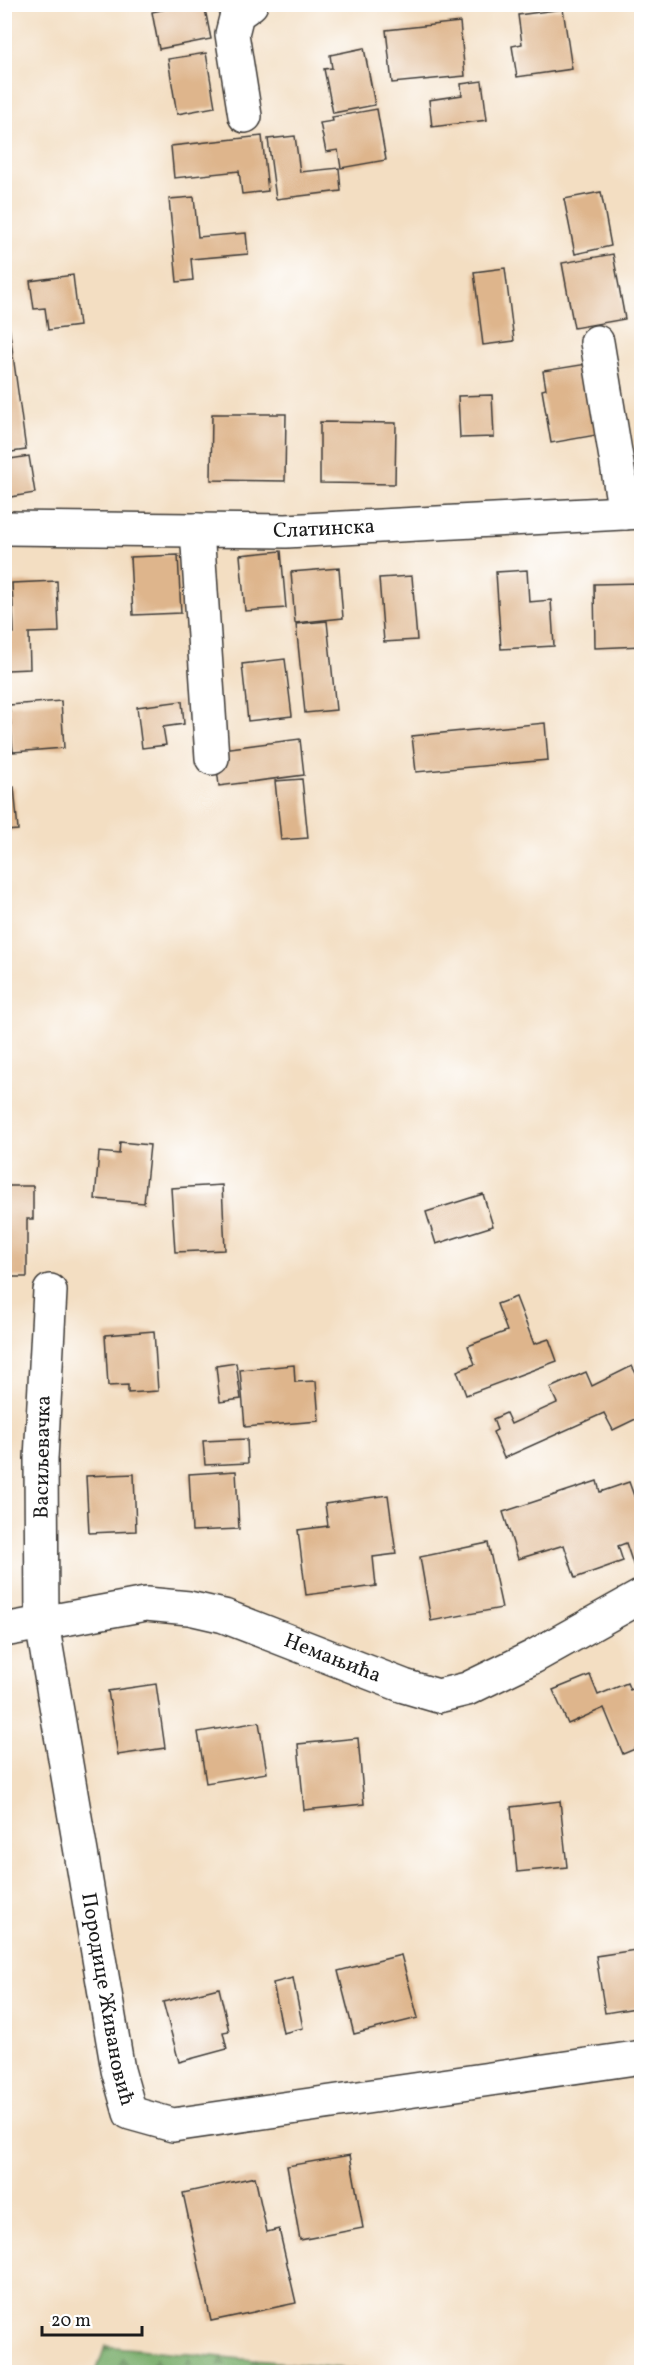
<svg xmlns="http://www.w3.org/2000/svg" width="646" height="2377" viewBox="0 0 646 2377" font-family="Vollkorn,serif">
	<defs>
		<pattern id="forest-firs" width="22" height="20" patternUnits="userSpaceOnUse" patternTransform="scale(1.5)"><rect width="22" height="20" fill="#74aa66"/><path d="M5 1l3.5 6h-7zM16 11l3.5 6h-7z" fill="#5e8a53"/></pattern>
	</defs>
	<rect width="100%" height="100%" fill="#fff"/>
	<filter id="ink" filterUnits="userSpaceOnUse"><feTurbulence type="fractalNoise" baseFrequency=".0167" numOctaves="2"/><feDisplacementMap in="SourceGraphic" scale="12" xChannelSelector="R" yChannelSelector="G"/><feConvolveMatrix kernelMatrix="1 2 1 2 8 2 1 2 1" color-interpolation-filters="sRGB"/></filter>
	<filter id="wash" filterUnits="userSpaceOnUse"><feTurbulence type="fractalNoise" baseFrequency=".008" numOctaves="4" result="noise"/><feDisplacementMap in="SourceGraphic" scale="24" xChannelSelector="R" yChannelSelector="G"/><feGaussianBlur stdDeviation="1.35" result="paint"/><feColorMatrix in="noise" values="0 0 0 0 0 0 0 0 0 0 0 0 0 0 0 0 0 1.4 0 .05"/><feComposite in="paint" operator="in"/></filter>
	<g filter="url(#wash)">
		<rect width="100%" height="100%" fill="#f3dec2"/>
		<path fill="url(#forest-firs)" stroke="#486341" stroke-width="1.5" d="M 105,2346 L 361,2370 L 369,2372 L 96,2372 Z"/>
		<g id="blocks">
			<g fill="#deb58c">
				<path d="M 189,4 L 204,4 L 211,39 L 159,49 L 152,12 Z"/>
				<path d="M 563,9 L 572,69 L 517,77 L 512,46 L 522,44 L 518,15 Z"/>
				<path d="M 460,22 L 465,76 L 392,83 L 386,30 Z"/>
				<path d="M 364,48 L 375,105 L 333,113 L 324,69 L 332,68 L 330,55 Z"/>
				<path d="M 206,53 L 215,107 L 177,114 L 168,59 Z"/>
				<path d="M 482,81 L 487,120 L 432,127 L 429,100 L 462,95 L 461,84 Z"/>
				<path d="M 377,109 L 386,160 L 341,168 L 338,150 L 326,152 L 320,123 L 333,121 L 332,117 Z"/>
				<path d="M 262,136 L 268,191 L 242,194 L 239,171 L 174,178 L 171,146 Z"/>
				<path d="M 295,136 L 300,172 L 339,168 L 341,191 L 276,199 L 268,139 Z"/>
				<path d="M 601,192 L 611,246 L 575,254 L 564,199 Z"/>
				<path d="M 194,197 L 198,237 L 246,233 L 248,254 L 191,259 L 193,280 L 177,282 L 169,199 Z"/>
				<path d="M 613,254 L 625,319 L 574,328 L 562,263 Z"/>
				<path d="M 505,268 L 514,341 L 483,345 L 474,272 Z"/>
				<path d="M 73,275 L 79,326 L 48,330 L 45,308 L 34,309 L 30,281 Z"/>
				<path d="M 9,326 L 26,450 L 4,453 L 4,327 Z"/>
				<path d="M 587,364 L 602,434 L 551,443 L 542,390 L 546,389 L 543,371 Z"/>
				<path d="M 492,395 L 494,437 L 460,438 L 458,396 Z"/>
				<path d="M 212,414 L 286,414 L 285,481 L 211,480 Z"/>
				<path d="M 320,422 L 396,423 L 395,484 L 320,483 Z"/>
				<path d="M 29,456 L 35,493 L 4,498 L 4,460 Z"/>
				<path d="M 281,551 L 286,608 L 245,611 L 240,555 Z"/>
				<path d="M 178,555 L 181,613 L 133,615 L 130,557 Z"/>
				<path d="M 339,568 L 343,618 L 295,623 L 291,572 Z"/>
				<path d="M 527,570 L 529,602 L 551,600 L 554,646 L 501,649 L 496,572 Z"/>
				<path d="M 412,576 L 417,640 L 384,642 L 379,578 Z"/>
				<path d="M 57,581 L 59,632 L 29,633 L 30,669 L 7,670 L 6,633 L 14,633 L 12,583 Z"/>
				<path d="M 642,583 L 642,646 L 595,648 L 594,584 Z"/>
				<path d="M 327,621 L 336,710 L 305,713 L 296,624 Z"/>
				<path d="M 285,659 L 292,716 L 248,721 L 242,664 Z"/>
				<path d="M 61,701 L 64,748 L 13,752 L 9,705 Z"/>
				<path d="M 182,701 L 184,724 L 163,727 L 166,745 L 142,748 L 137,707 Z"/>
				<path d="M 545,723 L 548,760 L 416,772 L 412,736 Z"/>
				<path d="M 300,739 L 304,775 L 219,786 L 215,750 Z"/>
				<path d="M 302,779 L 308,838 L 281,840 L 275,781 Z"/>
				<path d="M 14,787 L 18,830 L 5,831 L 5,788 Z"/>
				<path d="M 120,1142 L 150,1145 L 144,1203 L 95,1199 L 99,1152 L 119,1154 Z"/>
				<path d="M 222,1185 L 225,1250 L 175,1252 L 171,1188 Z"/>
				<path d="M 4,1186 L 33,1186 L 33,1219 L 27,1219 L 27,1277 L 6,1277 Z"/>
				<path d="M 483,1194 L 493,1226 L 436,1244 L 426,1212 Z"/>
				<path d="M 516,1297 L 534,1344 L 549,1339 L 557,1361 L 466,1395 L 457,1371 L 475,1364 L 468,1346 L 507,1331 L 497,1304 Z"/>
				<path d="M 154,1331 L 158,1391 L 128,1393 L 128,1385 L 108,1386 L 105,1335 Z"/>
				<path d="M 236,1363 L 241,1399 L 220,1402 L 216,1366 Z"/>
				<path d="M 294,1365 L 295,1382 L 316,1381 L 319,1421 L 245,1427 L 240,1370 Z"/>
				<path d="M 632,1366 L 642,1385 L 642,1416 L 613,1430 L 604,1413 L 504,1458 L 493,1432 L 497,1430 L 493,1419 L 506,1413 L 511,1424 L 557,1403 L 550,1388 L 586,1372 L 592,1386 Z"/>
				<path d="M 247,1439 L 248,1463 L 205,1465 L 203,1441 Z"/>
				<path d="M 236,1471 L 239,1529 L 192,1531 L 189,1474 Z"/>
				<path d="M 134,1474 L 136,1531 L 89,1533 L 86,1476 Z"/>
				<path d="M 597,1481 L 600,1492 L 629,1482 L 642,1518 L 642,1581 L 639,1582 L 626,1543 L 618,1546 L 623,1561 L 575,1578 L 564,1545 L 518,1559 L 503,1512 Z"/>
				<path d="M 388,1495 L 396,1554 L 373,1557 L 376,1586 L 306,1595 L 298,1530 L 328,1526 L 325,1504 Z"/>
				<path d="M 488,1543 L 502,1608 L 431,1621 L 420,1557 Z"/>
				<path d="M 590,1675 L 598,1695 L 627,1683 L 630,1690 L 642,1685 L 642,1746 L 623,1754 L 604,1708 L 568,1724 L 553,1690 Z"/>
				<path d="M 156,1684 L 165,1748 L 118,1755 L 108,1691 Z"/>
				<path d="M 259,1722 L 267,1773 L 206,1783 L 198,1732 Z"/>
				<path d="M 358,1738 L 364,1804 L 304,1810 L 298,1744 Z"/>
				<path d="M 560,1801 L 567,1867 L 517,1872 L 511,1807 Z"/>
				<path d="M 642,1949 L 642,2007 L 605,2013 L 596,1956 Z"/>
				<path d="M 401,1955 L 418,2018 L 354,2034 L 338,1971 Z"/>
				<path d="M 293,1978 L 303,2028 L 283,2033 L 273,1983 Z"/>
				<path d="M 219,1988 L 229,2031 L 223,2032 L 227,2049 L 179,2062 L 163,2002 Z"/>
				<path d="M 350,2155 L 363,2228 L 300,2240 L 287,2166 Z"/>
				<path d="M 255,2177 L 267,2232 L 279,2229 L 296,2303 L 211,2321 L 183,2193 Z"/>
			</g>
		</g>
	</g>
	<g filter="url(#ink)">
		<use href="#blocks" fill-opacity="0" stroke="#3c3935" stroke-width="1.5"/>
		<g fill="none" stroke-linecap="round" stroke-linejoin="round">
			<defs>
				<g id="minor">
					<path d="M 245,116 L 232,34 L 237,14 L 251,4"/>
					<path d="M 597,342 L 625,513"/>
					<path id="s1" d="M 4,528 L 286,531 L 642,512"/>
					<path d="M 197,530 L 212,758"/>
					<path id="s2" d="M 50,1291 L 41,1459 L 42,1623 L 118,2070 L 130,2113 L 173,2125 L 642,2057"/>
					<path id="s3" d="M 4,1630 L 146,1604 L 189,1608 L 224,1616 L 404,1686 L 438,1696 L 467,1689 L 533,1657 L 642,1596"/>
				</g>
			</defs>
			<use href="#minor" stroke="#3c3935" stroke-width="36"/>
			<use href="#minor" stroke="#fff" stroke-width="33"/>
		</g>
	</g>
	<g text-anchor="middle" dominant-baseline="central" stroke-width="5" stroke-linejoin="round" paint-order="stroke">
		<g font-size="21" fill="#1c1c1c" stroke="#fff">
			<text stroke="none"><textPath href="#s1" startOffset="320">Слатинска</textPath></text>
			<text transform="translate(43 1457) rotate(-89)">Васиљевачка</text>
			<text stroke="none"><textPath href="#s3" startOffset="340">Немањића</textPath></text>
			<text stroke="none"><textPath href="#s2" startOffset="714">Породице Живановић</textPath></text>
		</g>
	</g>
	<rect width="646" height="2377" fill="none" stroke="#fff" stroke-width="24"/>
	<path d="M42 2326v9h100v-9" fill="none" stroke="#1c1c1c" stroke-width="3"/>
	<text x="51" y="2326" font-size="18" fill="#1c1c1c" stroke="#ffffff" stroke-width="4.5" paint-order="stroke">20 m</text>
</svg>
